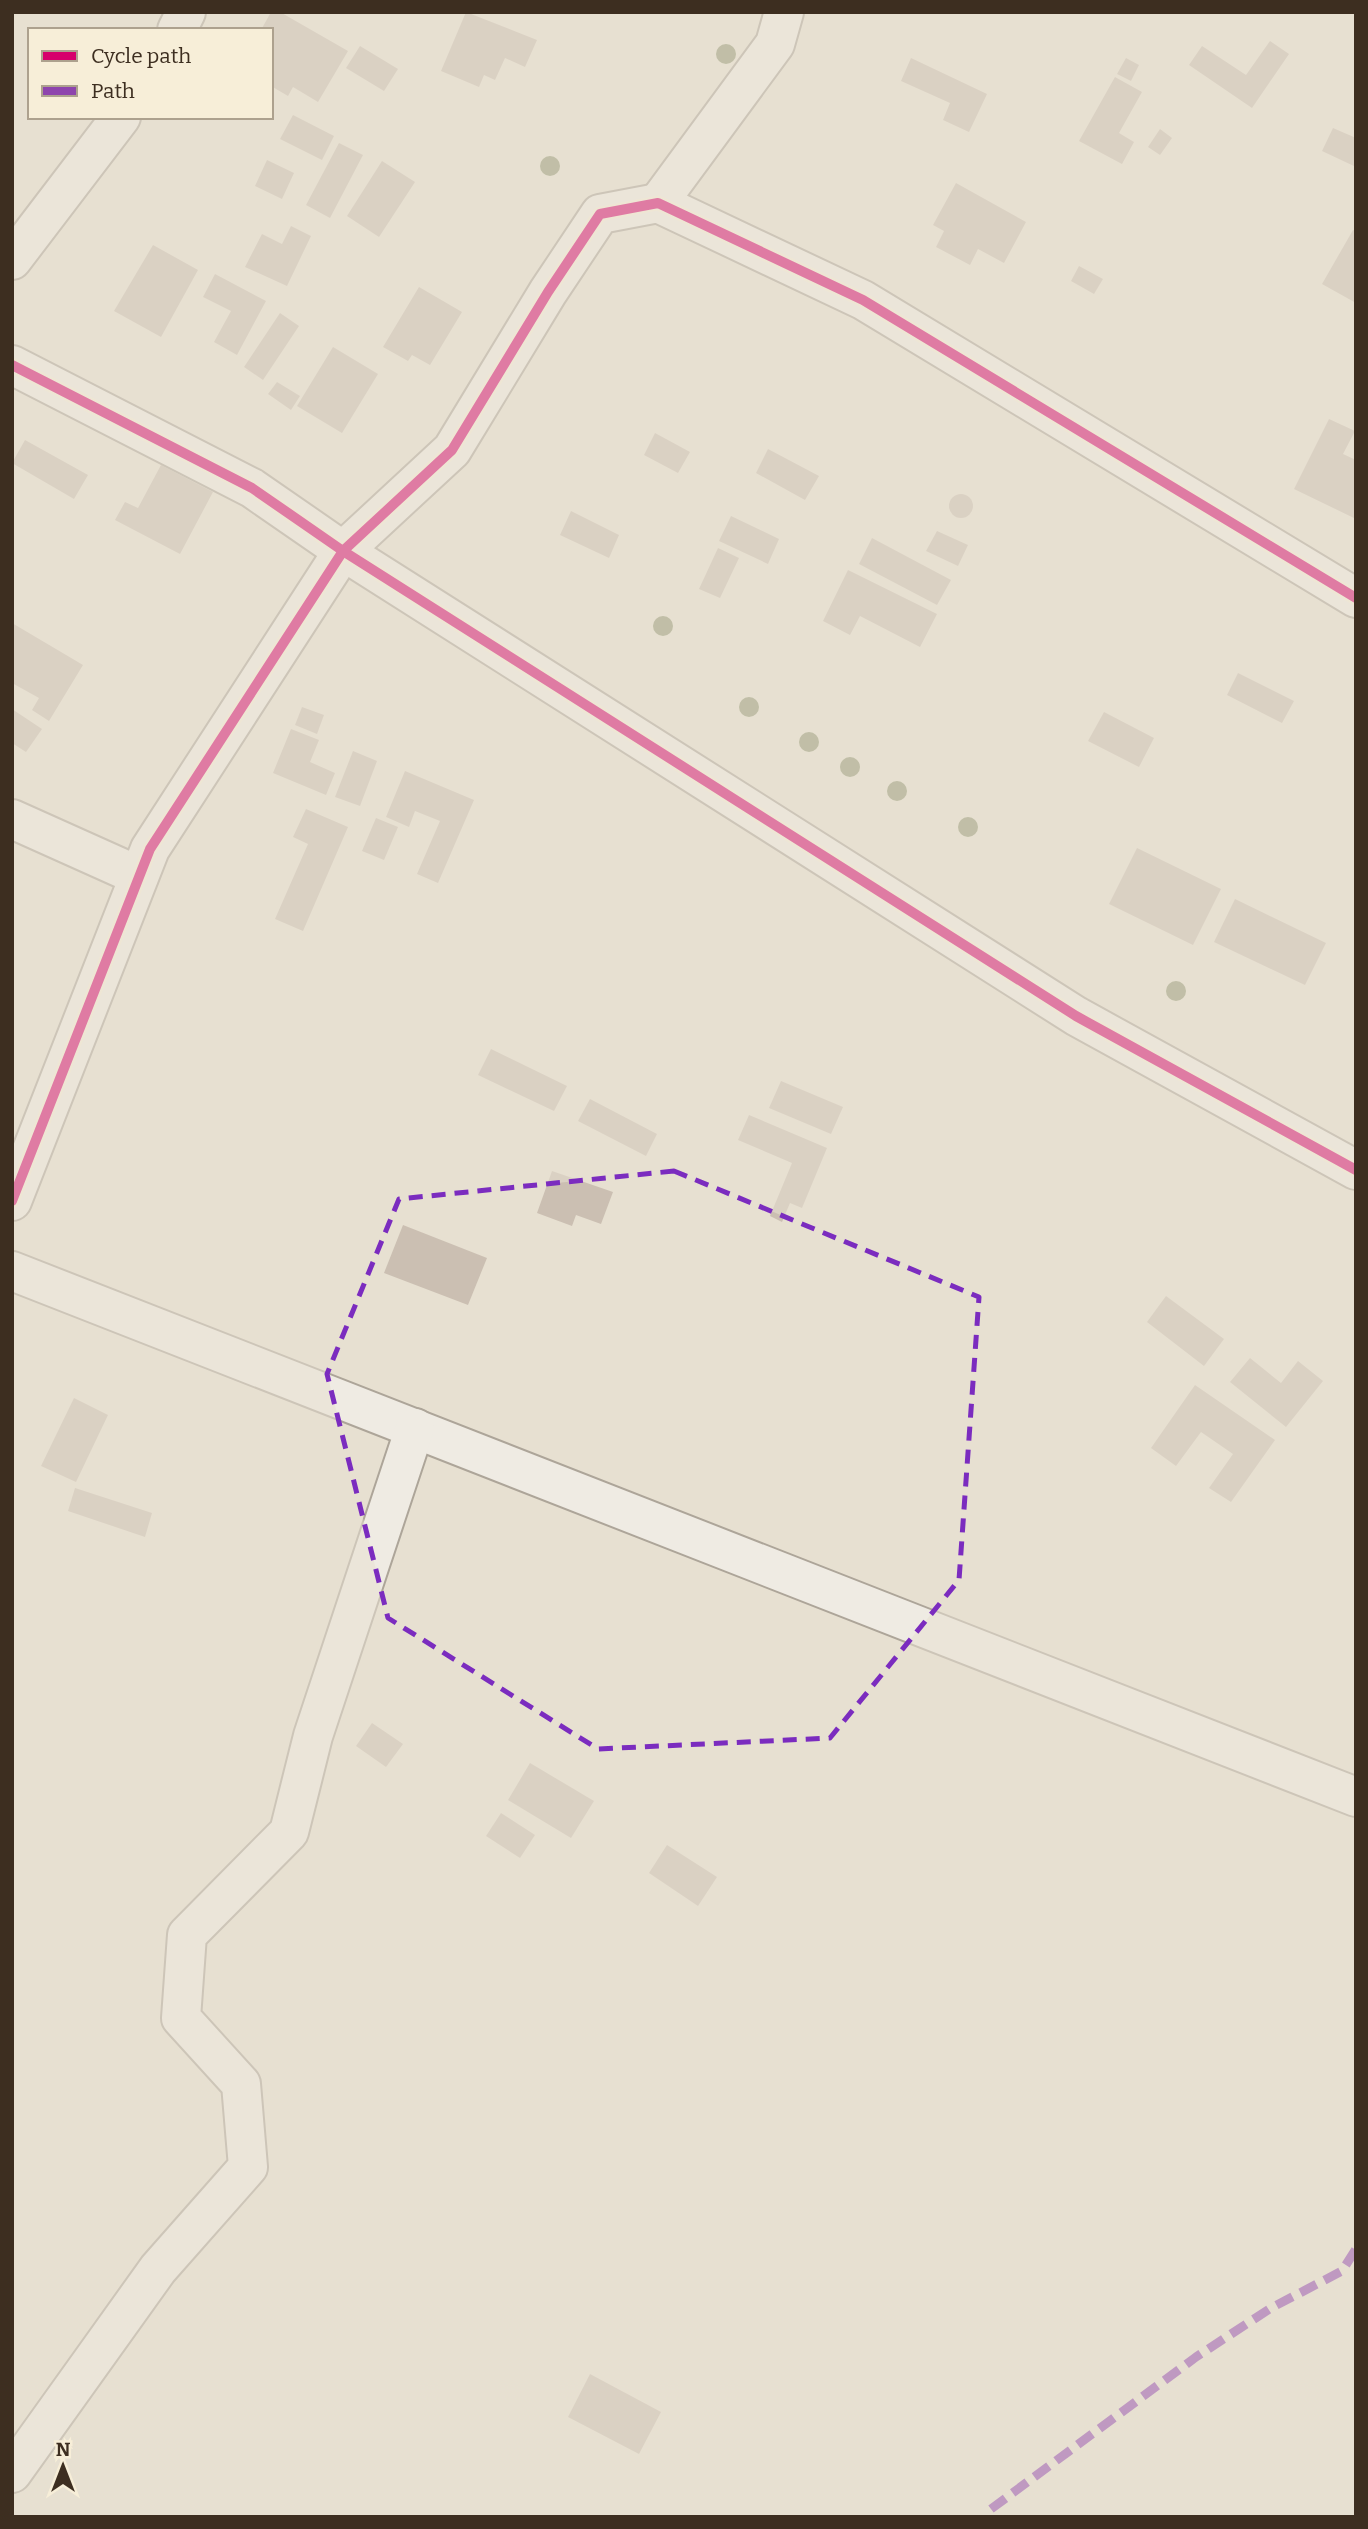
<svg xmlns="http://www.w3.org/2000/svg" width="1368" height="2529" viewBox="0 0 1368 2529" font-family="Bitter,serif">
	<rect width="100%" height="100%" fill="#e7e0d1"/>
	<g fill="#cbbfb2">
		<path d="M 271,12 L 280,12 L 348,51 L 318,102 L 293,87 L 288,96 L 271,86 L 271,30 L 261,30 Z"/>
		<path d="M 466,12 L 537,40 L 525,67 L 505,58 L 495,80 L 484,75 L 479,87 L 441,71 Z"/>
		<path d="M 1270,41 L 1289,54 L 1252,108 L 1189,65 L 1202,46 L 1246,75 Z"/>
		<path d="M 360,46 L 398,69 L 384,91 L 346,68 Z"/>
		<path d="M 911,58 L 987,94 L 969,132 L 943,120 L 950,103 L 901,81 Z"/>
		<path d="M 1126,58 L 1139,65 L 1131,81 L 1117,74 Z"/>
		<path d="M 1115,77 L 1142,92 L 1119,133 L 1134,142 L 1122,164 L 1079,141 Z"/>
		<path d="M 293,115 L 334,136 L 322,160 L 280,139 Z"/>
		<path d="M 1333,128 L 1356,138 L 1356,167 L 1322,151 Z"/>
		<path d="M 1160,129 L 1172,138 L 1160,155 L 1148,147 Z"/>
		<path d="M 339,143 L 363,155 L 330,218 L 306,205 Z"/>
		<path d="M 267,160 L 294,173 L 282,199 L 255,186 Z"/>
		<path d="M 382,161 L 415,182 L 379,237 L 347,216 Z"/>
		<path d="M 956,183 L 1026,222 L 1004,263 L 978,249 L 970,265 L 936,247 L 944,231 L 933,225 Z"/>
		<path d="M 291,226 L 311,236 L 287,286 L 245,267 L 262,234 L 282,244 Z"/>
		<path d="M 1353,230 L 1356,231 L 1356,303 L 1322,284 Z"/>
		<path d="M 153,245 L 198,270 L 161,337 L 114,311 Z"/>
		<path d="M 1079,266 L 1103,279 L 1094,294 L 1071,281 Z"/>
		<path d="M 215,274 L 266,301 L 237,355 L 214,342 L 231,311 L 203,297 Z"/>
		<path d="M 419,287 L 462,312 L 430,365 L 412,355 L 408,361 L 383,347 Z"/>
		<path d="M 280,313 L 299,326 L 263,380 L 244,367 Z"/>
		<path d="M 333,347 L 378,374 L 342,433 L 297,406 Z"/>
		<path d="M 277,382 L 300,396 L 291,410 L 268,394 Z"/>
		<path d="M 1329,419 L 1355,431 L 1343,454 L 1356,460 L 1356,519 L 1294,489 Z"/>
		<path d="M 655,433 L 690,452 L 678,473 L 644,455 Z"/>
		<path d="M 25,440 L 88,475 L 74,499 L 12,463 Z"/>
		<path d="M 768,449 L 819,476 L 805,500 L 756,473 Z"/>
		<path d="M 161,465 L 213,492 L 180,554 L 115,520 L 125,502 L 138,508 Z"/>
		<circle cx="961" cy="506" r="12"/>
		<path d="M 571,511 L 619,535 L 609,558 L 560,535 Z"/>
		<path d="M 731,516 L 779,539 L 768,564 L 719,541 Z"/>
		<path d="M 937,531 L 968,545 L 958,566 L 926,551 Z"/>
		<path d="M 872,538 L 951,580 L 937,605 L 859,564 Z"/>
		<path d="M 718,548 L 739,558 L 720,598 L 699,589 Z"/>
		<path d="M 848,570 L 937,614 L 920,647 L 860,616 L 850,635 L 823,621 Z"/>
		<path d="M 12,623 L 83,665 L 49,721 L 32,710 L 39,698 L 12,683 Z"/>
		<path d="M 1238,673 L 1294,701 L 1282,723 L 1227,695 Z"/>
		<path d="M 302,707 L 324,715 L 317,734 L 295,725 Z"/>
		<path d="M 12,709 L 42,729 L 26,752 L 12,743 Z"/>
		<path d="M 1104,712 L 1154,738 L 1139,767 L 1088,741 Z"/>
		<path d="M 291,729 L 319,740 L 310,762 L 335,773 L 326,795 L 273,773 Z"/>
		<path d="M 353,751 L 377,761 L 360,806 L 335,797 Z"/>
		<path d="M 405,771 L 474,800 L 438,883 L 417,874 L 440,821 L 415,811 L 409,827 L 386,817 Z"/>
		<path d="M 306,809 L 348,827 L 303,931 L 275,919 L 308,844 L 293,837 Z"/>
		<path d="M 376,818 L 398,827 L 384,860 L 362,851 Z"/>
		<path d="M 1137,848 L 1221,889 L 1193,945 L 1109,904 Z"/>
		<path d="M 1235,899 L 1326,943 L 1305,985 L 1214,942 Z"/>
		<path d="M 491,1049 L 567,1086 L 554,1111 L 478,1075 Z"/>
		<path d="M 781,1081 L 843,1107 L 831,1134 L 769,1108 Z"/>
		<path d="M 590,1099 L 657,1134 L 646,1156 L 578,1121 Z"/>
		<path d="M 749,1115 L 827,1148 L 802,1208 L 790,1203 L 782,1222 L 770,1216 L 792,1163 L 738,1140 Z"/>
		<path d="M 552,1171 L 613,1192 L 601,1224 L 576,1215 L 572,1226 L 537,1213 Z"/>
		<path d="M 403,1225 L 487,1258 L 468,1305 L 384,1273 Z"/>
		<path d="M 1166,1296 L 1224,1339 L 1204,1366 L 1147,1322 Z"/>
		<path d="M 1250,1358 L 1281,1383 L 1298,1361 L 1323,1381 L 1286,1427 L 1230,1382 Z"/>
		<path d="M 1195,1385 L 1275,1440 L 1231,1502 L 1209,1488 L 1233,1454 L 1201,1432 L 1176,1466 L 1151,1448 Z"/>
		<path d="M 74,1398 L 108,1415 L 76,1482 L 41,1466 Z"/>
		<path d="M 75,1488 L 152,1513 L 145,1537 L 68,1511 Z"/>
		<path d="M 372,1723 L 403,1744 L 386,1767 L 356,1746 Z"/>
		<path d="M 530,1763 L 594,1801 L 571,1838 L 508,1800 Z"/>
		<path d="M 501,1813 L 535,1835 L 520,1858 L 486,1836 Z"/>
		<path d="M 667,1845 L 717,1877 L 698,1906 L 649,1873 Z"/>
		<path d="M 590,2374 L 661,2412 L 639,2454 L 568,2417 Z"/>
	</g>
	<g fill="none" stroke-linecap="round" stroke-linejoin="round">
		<defs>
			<g id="minor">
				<path d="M 177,30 L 186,12"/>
				<path d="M 658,203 L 775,44 L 784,12"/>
				<path d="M 12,260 L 121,117"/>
				<path d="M 12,365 L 252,488 L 343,551 L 1076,1016 L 1356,1170"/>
				<path d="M 12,819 L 139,876"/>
				<path d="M 12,1201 L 150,849 L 343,551 L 452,450 L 548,292 L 600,214 L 658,203 L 863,300 L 1356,598"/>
				<path d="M 12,1271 L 1356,1797"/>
				<path d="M 12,2473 L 158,2269 L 248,2167 L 241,2084 L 181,2018 L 187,1935 L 289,1832 L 313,1736 L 415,1428"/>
			</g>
		</defs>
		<use href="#minor" stroke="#ada599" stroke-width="42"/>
		<use href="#minor" stroke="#efebe3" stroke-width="38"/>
		<path stroke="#8e44ad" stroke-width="9" stroke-dasharray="18 9" stroke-linecap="butt" d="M 991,2509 L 1196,2357 L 1271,2308 L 1342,2271 L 1356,2249"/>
		<defs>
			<g id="cycleway">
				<path d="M 12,365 L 252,488 L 343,551 L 1076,1016 L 1356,1170"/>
				<path d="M 12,1201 L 150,849 L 343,551 L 452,450 L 548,292 L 600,214 L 658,203 L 863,300 L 1356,598"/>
			</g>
		</defs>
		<use href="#cycleway" stroke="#f7eed8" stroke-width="15"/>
		<use href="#cycleway" stroke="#d6006c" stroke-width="10"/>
	</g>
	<g fill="#929673">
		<circle cx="726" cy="54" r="10"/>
		<circle cx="550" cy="166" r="10"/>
		<circle cx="663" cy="626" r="10"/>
		<circle cx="749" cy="707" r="10"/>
		<circle cx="809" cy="742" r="10"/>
		<circle cx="850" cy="767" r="10"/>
		<circle cx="897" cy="791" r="10"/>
		<circle cx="968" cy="827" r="10"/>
		<circle cx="1176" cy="991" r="10"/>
	</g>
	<path d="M0 0H1368V2529H0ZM 674,1171 L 979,1297 L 959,1580 L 830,1738 L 598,1749 L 388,1618 L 327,1374 L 399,1199 Z" fill="#e7e0d1" fill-opacity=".55" fill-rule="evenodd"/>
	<path fill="none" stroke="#7b2cbf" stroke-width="5" stroke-dasharray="14 9" stroke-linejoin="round" d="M 674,1171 L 979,1297 L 959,1580 L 830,1738 L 598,1749 L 388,1618 L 327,1374 L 399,1199 Z"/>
	<rect width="1368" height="2529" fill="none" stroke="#3d2e20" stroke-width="28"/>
	<rect x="28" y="28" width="245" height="91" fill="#f7eed8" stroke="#ada18e" stroke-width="2"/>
	<rect x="42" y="51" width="35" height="10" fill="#d6006c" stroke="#ada18e" stroke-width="2"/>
	<text x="91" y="63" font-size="21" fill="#3d2e20">Cycle path</text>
	<rect x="42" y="86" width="35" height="10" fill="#8e44ad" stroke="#ada18e" stroke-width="2"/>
	<text x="91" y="98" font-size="21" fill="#3d2e20">Path</text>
	<g transform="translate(63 2466)" stroke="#f7eed8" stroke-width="5" paint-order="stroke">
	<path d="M0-5L12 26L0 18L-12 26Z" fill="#3d2e20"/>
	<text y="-10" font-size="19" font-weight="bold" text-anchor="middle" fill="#3d2e20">N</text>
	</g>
</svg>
